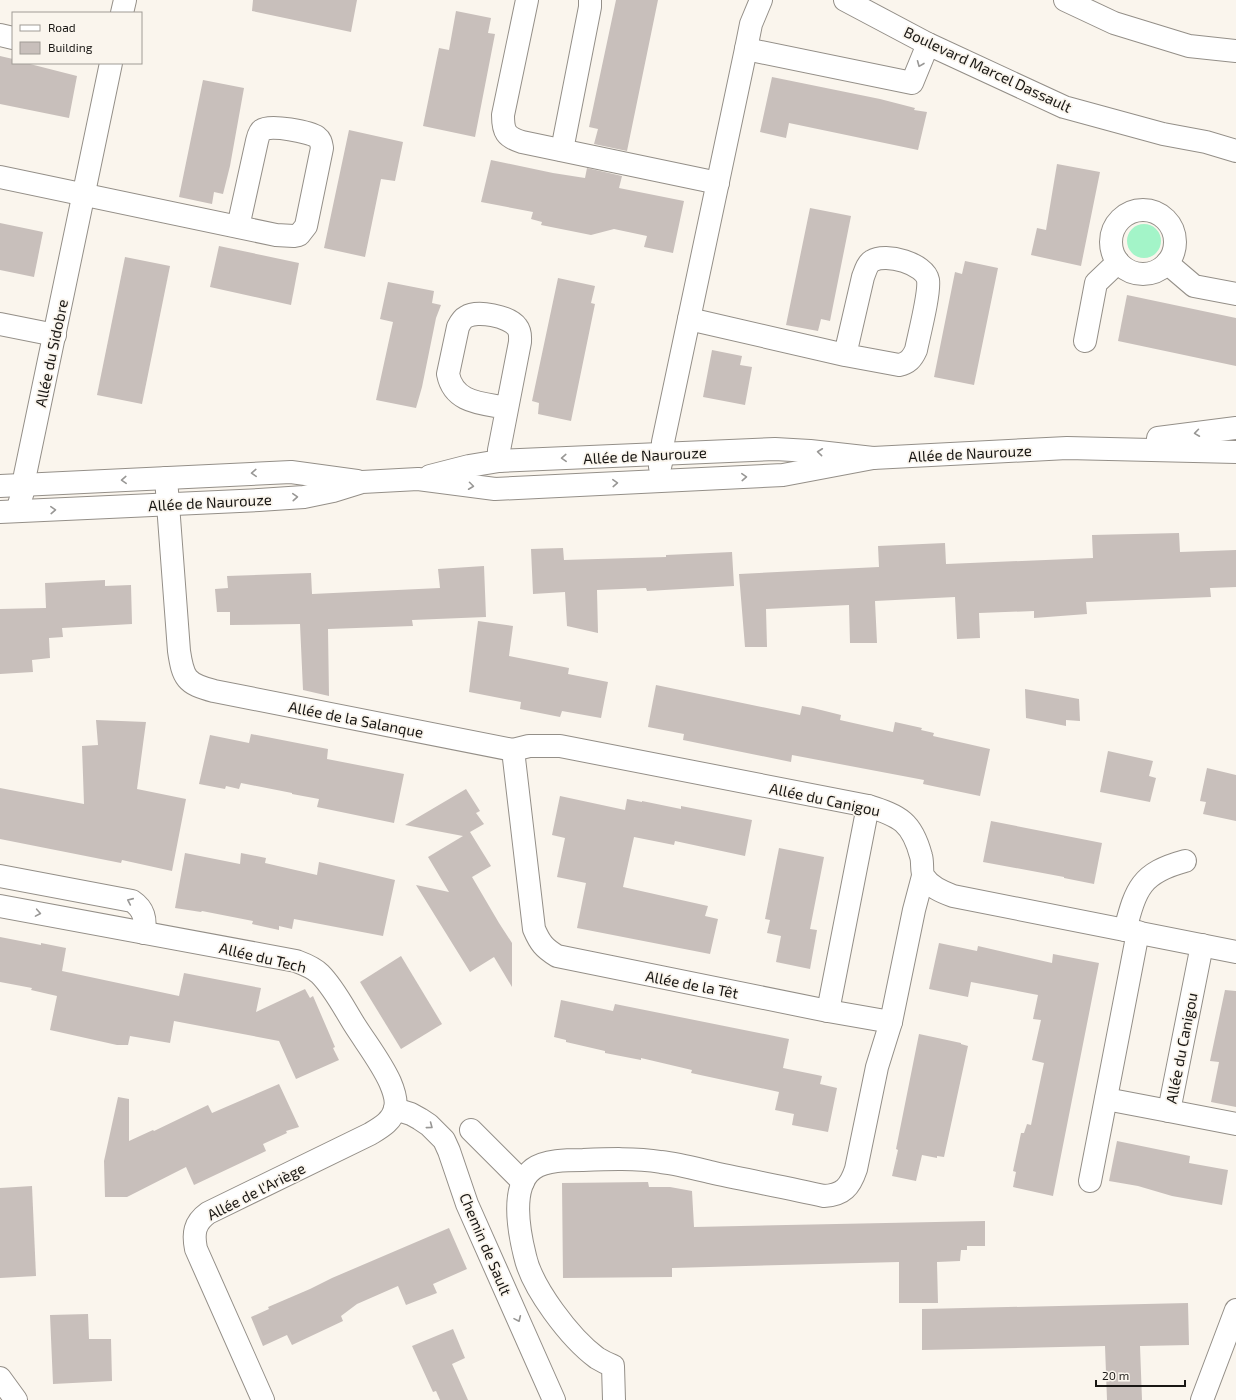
<svg xmlns="http://www.w3.org/2000/svg" width="1236" height="1400" viewBox="0 0 1236 1400" font-family="'Exo 2',sans-serif">
	<rect width="100%" height="100%" fill="#faf5ed"/>
	<circle fill="#a3f4c8" cx="1144" cy="241" r="17"/>
	<g fill="#c8bfbb">
		<path d="M 253,0 L 357,0 L 351,32 L 252,11 Z"/>
		<path d="M 616,0 L 658,0 L 627,151 L 594,144 L 598,129 L 589,127 Z"/>
		<path d="M 456,11 L 491,18 L 488,33 L 495,34 L 475,137 L 423,126 L 439,48 L 449,50 Z"/>
		<path d="M 0,56 L 13,59 L 13,63 L 26,63 L 77,76 L 69,118 L 0,104 Z"/>
		<path d="M 772,77 L 880,99 L 915,108 L 914,110 L 927,112 L 918,150 L 789,123 L 786,138 L 760,132 Z"/>
		<path d="M 203,80 L 244,88 L 230,166 L 223,194 L 214,192 L 212,204 L 179,197 Z"/>
		<path d="M 349,130 L 403,142 L 395,181 L 381,179 L 365,257 L 324,248 Z"/>
		<path d="M 491,160 L 553,173 L 585,178 L 587,168 L 622,176 L 619,188 L 684,201 L 673,253 L 644,247 L 647,236 L 614,229 L 591,235 L 541,225 L 542,222 L 531,219 L 533,212 L 481,202 Z"/>
		<path d="M 1057,164 L 1100,172 L 1081,266 L 1031,255 L 1037,228 L 1046,230 Z"/>
		<path d="M 810,208 L 851,216 L 830,321 L 821,319 L 818,331 L 786,325 Z"/>
		<path d="M 0,223 L 43,232 L 34,277 L 0,270 Z"/>
		<path d="M 219,246 L 299,263 L 291,305 L 210,287 Z"/>
		<path d="M 125,257 L 170,266 L 142,404 L 97,395 Z"/>
		<path d="M 965,261 L 998,268 L 974,385 L 934,377 L 955,272 L 962,274 Z"/>
		<path d="M 558,278 L 595,286 L 591,303 L 595,304 L 571,421 L 538,414 L 539,403 L 532,401 Z"/>
		<path d="M 388,282 L 434,291 L 432,303 L 441,305 L 436,318 L 422,387 L 416,408 L 376,400 L 393,322 L 380,319 Z"/>
		<path d="M 1127,295 L 1236,318 L 1236,366 L 1118,341 Z"/>
		<path d="M 712,350 L 742,356 L 740,365 L 752,367 L 745,405 L 703,397 Z"/>
		<path d="M 1179,533 L 1180,552 L 1236,550 L 1236,587 L 1210,588 L 1211,597 L 1086,602 L 1087,614 L 1034,618 L 1034,611 L 979,613 L 980,638 L 957,639 L 955,597 L 875,601 L 877,643 L 850,643 L 849,605 L 766,609 L 767,647 L 745,647 L 739,574 L 879,567 L 878,546 L 945,543 L 946,564 L 1093,558 L 1092,535 Z"/>
		<path d="M 563,548 L 564,560 L 666,557 L 666,555 L 732,552 L 734,586 L 647,591 L 646,588 L 597,590 L 598,633 L 567,626 L 565,592 L 533,594 L 531,549 Z"/>
		<path d="M 484,566 L 486,617 L 412,620 L 413,626 L 328,629 L 329,696 L 303,690 L 300,624 L 230,625 L 230,612 L 217,612 L 215,589 L 228,588 L 227,576 L 311,573 L 312,594 L 440,588 L 438,569 Z"/>
		<path d="M 105,580 L 105,586 L 131,585 L 132,624 L 62,628 L 63,637 L 49,638 L 50,658 L 32,660 L 33,672 L 0,674 L 0,609 L 46,608 L 45,583 Z"/>
		<path d="M 478,621 L 513,626 L 509,656 L 569,668 L 568,674 L 608,682 L 601,718 L 562,711 L 560,717 L 520,709 L 521,702 L 469,692 Z"/>
		<path d="M 656,685 L 800,715 L 802,706 L 813,708 L 841,715 L 840,720 L 893,732 L 895,722 L 922,728 L 921,730 L 934,733 L 933,736 L 990,749 L 980,796 L 923,784 L 924,780 L 792,755 L 791,762 L 683,740 L 684,734 L 648,727 Z"/>
		<path d="M 1025,689 L 1079,699 L 1080,721 L 1066,720 L 1066,726 L 1026,718 Z"/>
		<path d="M 96,720 L 146,722 L 137,789 L 186,799 L 172,871 L 122,860 L 121,863 L 0,839 L 0,788 L 84,804 L 82,746 L 98,745 Z"/>
		<path d="M 251,734 L 328,749 L 327,759 L 404,774 L 394,823 L 317,807 L 319,799 L 292,794 L 292,793 L 241,783 L 239,789 L 226,786 L 225,789 L 199,784 L 210,735 L 249,743 Z"/>
		<path d="M 1108,751 L 1153,761 L 1149,776 L 1156,778 L 1150,802 L 1100,792 Z"/>
		<path d="M 1207,768 L 1236,775 L 1236,821 L 1203,814 L 1206,802 L 1200,801 Z"/>
		<path d="M 466,789 L 480,811 L 476,813 L 484,824 L 470,832 L 491,866 L 472,877 L 499,923 L 512,943 L 512,987 L 494,957 L 470,972 L 416,885 L 449,892 L 428,857 L 463,836 L 405,825 Z"/>
		<path d="M 560,796 L 625,810 L 627,799 L 642,802 L 642,801 L 681,809 L 681,806 L 752,820 L 745,856 L 675,841 L 674,845 L 634,837 L 623,887 L 708,906 L 705,916 L 718,919 L 710,954 L 577,928 L 586,883 L 557,877 L 565,838 L 552,835 Z"/>
		<path d="M 991,821 L 1102,843 L 1094,884 L 1064,878 L 1064,877 L 983,862 Z"/>
		<path d="M 779,848 L 824,857 L 810,929 L 817,930 L 810,969 L 776,962 L 781,936 L 767,933 L 770,920 L 765,919 Z"/>
		<path d="M 185,853 L 240,864 L 241,853 L 266,858 L 265,863 L 317,875 L 319,862 L 395,880 L 383,936 L 294,919 L 292,929 L 279,926 L 279,930 L 252,924 L 253,921 L 202,911 L 201,912 L 175,908 Z"/>
		<path d="M 0,937 L 41,945 L 41,943 L 66,948 L 62,971 L 179,996 L 184,973 L 261,988 L 256,1012 L 305,989 L 310,998 L 313,996 L 335,1047 L 333,1048 L 339,1060 L 296,1079 L 279,1041 L 174,1021 L 170,1043 L 130,1036 L 128,1045 L 117,1045 L 50,1030 L 57,996 L 31,990 L 32,988 L 0,982 Z"/>
		<path d="M 939,943 L 977,951 L 978,946 L 1052,963 L 1053,954 L 1099,963 L 1053,1196 L 1013,1187 L 1016,1172 L 1013,1171 L 1021,1133 L 1024,1133 L 1027,1124 L 1031,1125 L 1044,1063 L 1032,1060 L 1041,1020 L 1033,1019 L 1038,995 L 971,982 L 968,997 L 929,989 Z"/>
		<path d="M 401,956 L 442,1024 L 401,1049 L 360,982 Z"/>
		<path d="M 1225,990 L 1236,991 L 1236,1107 L 1211,1102 L 1219,1062 L 1210,1061 Z"/>
		<path d="M 561,1000 L 613,1011 L 615,1004 L 789,1039 L 783,1068 L 822,1076 L 820,1084 L 837,1088 L 828,1132 L 792,1125 L 794,1114 L 775,1110 L 779,1092 L 691,1073 L 692,1070 L 641,1058 L 641,1060 L 605,1053 L 605,1051 L 566,1042 L 566,1040 L 554,1037 Z"/>
		<path d="M 919,1034 L 961,1043 L 961,1044 L 968,1046 L 944,1157 L 937,1156 L 937,1158 L 922,1155 L 916,1181 L 892,1176 L 898,1150 L 896,1149 Z"/>
		<path d="M 279,1084 L 299,1127 L 286,1131 L 287,1133 L 263,1144 L 266,1151 L 194,1185 L 186,1167 L 127,1197 L 105,1197 L 104,1161 L 118,1097 L 129,1099 L 129,1141 L 153,1130 L 154,1131 L 208,1105 L 212,1113 Z"/>
		<path d="M 1117,1141 L 1190,1156 L 1189,1163 L 1228,1170 L 1222,1205 L 1172,1196 L 1138,1186 L 1109,1181 Z"/>
		<path d="M 648,1182 L 649,1187 L 670,1187 L 692,1191 L 694,1227 L 985,1221 L 985,1246 L 967,1246 L 967,1250 L 961,1250 L 960,1261 L 937,1262 L 938,1303 L 899,1303 L 899,1262 L 672,1268 L 672,1277 L 563,1278 L 562,1183 Z"/>
		<path d="M 32,1186 L 36,1276 L 0,1278 L 0,1188 Z"/>
		<path d="M 449,1228 L 467,1269 L 433,1284 L 437,1293 L 406,1305 L 398,1286 L 357,1304 L 341,1316 L 343,1321 L 292,1345 L 287,1335 L 263,1346 L 251,1317 L 269,1309 L 268,1307 L 310,1289 L 332,1278 Z"/>
		<path d="M 1188,1303 L 1189,1345 L 1140,1346 L 1142,1400 L 1107,1400 L 1105,1346 L 922,1350 L 922,1309 Z"/>
		<path d="M 88,1314 L 89,1339 L 111,1339 L 112,1381 L 53,1384 L 50,1315 Z"/>
		<path d="M 453,1329 L 465,1358 L 452,1364 L 468,1400 L 440,1400 L 436,1391 L 433,1392 L 412,1346 Z"/>
	</g>
	<g fill="none" stroke-linecap="round" stroke-linejoin="round">
		<defs>
			<g id="minor">
				<path d="M 527,0 L 503,115 C 503,132 506,137 522,142 L 718,183"/>
				<path d="M 1065,0 L 1114,23 L 1189,46 L 1236,51"/>
				<path d="M 122,13 L 125,0"/>
				<path d="M 0,35 L 13,38"/>
				<path d="M 746,49 L 912,83 L 928,44"/>
				<path d="M 562,150 L 590,7 L 590,0"/>
				<path d="M 0,177 L 276,235 L 294,236 L 299,235 L 306,226 L 322,148 C 321,143 321,140 317,137 C 310,132 270,124 262,130 C 259,132 258,137 257,141 L 238,227"/>
				<circle cx="1143" cy="242" r="32"/>
				<path d="M 1167,263 L 1194,286 L 1236,294"/>
				<path d="M 689,319 L 845,355 L 899,365 C 908,363 912,359 916,350 C 919,335 930,293 928,280 C 925,264 886,252 872,261 C 867,264 865,272 863,277 L 845,355"/>
				<path d="M 0,324 L 55,335"/>
				<path d="M 1085,341 L 1096,283 L 1118,262"/>
				<path d="M 1158,438 L 1236,428"/>
				<path d="M 499,461 L 499,450 L 501,440 L 520,342 C 520,337 521,332 517,327 C 509,316 477,310 466,317 C 462,319 460,323 458,327 L 448,374 C 454,404 483,403 507,408"/>
				<path d="M 660,467 L 663,454 L 663,442 L 746,49 L 751,24 L 761,0"/>
				<path d="M 430,476 L 469,466 L 499,461 L 775,449 L 810,451 L 873,458 L 1067,448 L 1236,452"/>
				<path d="M 166,478 L 179,651 C 183,678 186,684 214,691 L 513,750 L 534,929 C 540,943 544,948 557,956 L 828,1011 L 891,1022"/>
				<path d="M 0,486 L 291,472 L 357,481"/>
				<path d="M 17,511 L 25,485 L 25,475 L 111,63"/>
				<path d="M 0,512 L 259,500 L 304,497 L 333,491 L 362,482 L 418,479 L 495,489 L 783,475 L 873,458"/>
				<path d="M 513,750 L 529,746 L 560,746 L 868,806 C 900,816 912,822 921,856 C 923,862 921,872 924,877 C 930,887 942,892 953,896 L 1236,952"/>
				<path d="M 0,876 L 132,901 C 144,909 146,919 144,933"/>
				<path d="M 0,906 L 296,961 C 304,964 313,967 320,974 C 334,988 344,1008 354,1024 C 366,1043 381,1062 390,1082 C 393,1089 397,1101 395,1108 C 393,1121 380,1128 370,1134 L 208,1213 C 194,1223 193,1234 196,1249 L 263,1400"/>
				<path d="M 1125,930 C 1136,888 1141,873 1185,861"/>
				<path d="M 828,1011 L 868,806"/>
				<path d="M 1106,1099 L 1169,1111 L 1202,945"/>
				<path d="M 395,1109 L 411,1114 L 420,1119 L 429,1125 L 444,1140 L 449,1151 L 467,1204 L 554,1400"/>
				<path d="M 1169,1111 L 1236,1124"/>
				<path d="M 471,1130 L 523,1182"/>
				<path d="M 1090,1181 L 1138,932"/>
				<path d="M 0,1378 L 16,1400"/>
				<path d="M 614,1400 L 613,1366 C 608,1364 602,1361 597,1358 C 570,1338 532,1288 525,1256 C 519,1232 510,1186 533,1169 C 545,1160 567,1160 583,1160 C 609,1159 635,1158 661,1162 C 679,1164 697,1169 714,1173 C 751,1181 788,1188 824,1196 C 843,1195 850,1187 856,1169 L 877,1067 L 891,1022 L 914,910 L 923,876"/>
				<path d="M 1202,1400 L 1236,1310"/>
			</g>
			<path id="major" d="M 845,0 L 928,44 L 1064,107 L 1163,134 L 1206,142 L 1236,151"/>
		</defs>
		<use href="#minor" stroke="#948f88" stroke-width="24"/>
		<use href="#major" stroke="#948f88" stroke-width="24"/>
		<use href="#minor" stroke="#fff" stroke-width="22"/>
		<use href="#major" stroke="#fff" stroke-width="22"/>
	</g>
	<defs><path id="oneway-chevron" d="M-2-3.5L2.5 0L-2 3.5" fill="none" stroke-width="1.6" stroke-linecap="round" stroke-linejoin="round"/></defs>
	<g stroke="#989795">
		<use href="#oneway-chevron" transform="translate(920 64) rotate(112)"/>
		<use href="#oneway-chevron" transform="translate(1197 433) rotate(172)"/>
		<use href="#oneway-chevron" transform="translate(820 452) rotate(-174)"/>
		<use href="#oneway-chevron" transform="translate(564 458) rotate(177)"/>
		<use href="#oneway-chevron" transform="translate(254 473) rotate(177)"/>
		<use href="#oneway-chevron" transform="translate(744 477) rotate(-3)"/>
		<use href="#oneway-chevron" transform="translate(124 480) rotate(177)"/>
		<use href="#oneway-chevron" transform="translate(615 483) rotate(-3)"/>
		<use href="#oneway-chevron" transform="translate(471 486) rotate(7)"/>
		<use href="#oneway-chevron" transform="translate(295 497) rotate(-4)"/>
		<use href="#oneway-chevron" transform="translate(53 510) rotate(-3)"/>
		<use href="#oneway-chevron" transform="translate(130 901) rotate(-156)"/>
		<use href="#oneway-chevron" transform="translate(38 913) rotate(10)"/>
		<use href="#oneway-chevron" transform="translate(430 1126) rotate(37)"/>
		<use href="#oneway-chevron" transform="translate(518 1319) rotate(66)"/>
	</g>
	<g text-anchor="middle" dominant-baseline="central" stroke-width="3.5" stroke-linejoin="round" paint-order="stroke">
		<g font-size="15" fill="#191714" stroke="#faf5ed">
			<text transform="translate(988 69) rotate(25)">Boulevard Marcel Dassault</text>
			<text transform="translate(51 353) rotate(-78)">Allée du Sidobre</text>
			<text transform="translate(970 453) rotate(-3)">Allée de Naurouze</text>
			<text transform="translate(645 455) rotate(-3)">Allée de Naurouze</text>
			<text transform="translate(210 502) rotate(-3)">Allée de Naurouze</text>
			<text transform="translate(356 719) rotate(11)">Allée de la Salanque</text>
			<text transform="translate(825 799) rotate(12)">Allée du Canigou</text>
			<text transform="translate(263 957) rotate(13)">Allée du Tech</text>
			<text transform="translate(692 984) rotate(11)">Allée de la Têt</text>
			<text transform="translate(1181 1048) rotate(-79)">Allée du Canigou</text>
			<text transform="translate(256 1191) rotate(-27)">Allée de l'Ariège</text>
			<text transform="translate(486 1244) rotate(67)">Chemin de Sault</text>
		</g>
	</g>
	<rect x="12" y="12" width="130" height="52" fill="#faf5ed" stroke="#a09c96"/>
	<rect x="20" y="25" width="20" height="6" fill="#ffffff" stroke="#a09c96"/>
	<text x="48" y="32" font-size="12" fill="#191714">Road</text>
	<rect x="20" y="42" width="20" height="12" fill="#c8bfbb" stroke="#a09c96"/>
	<text x="48" y="52" font-size="12" fill="#191714">Building</text>
	<path d="M1096 1380v6h89v-6" fill="none" stroke="#191714" stroke-width="2"/>
	<text x="1102" y="1380" font-size="12" fill="#191714" stroke="#faf5ed" stroke-width="3" paint-order="stroke">20 m</text>
</svg>
